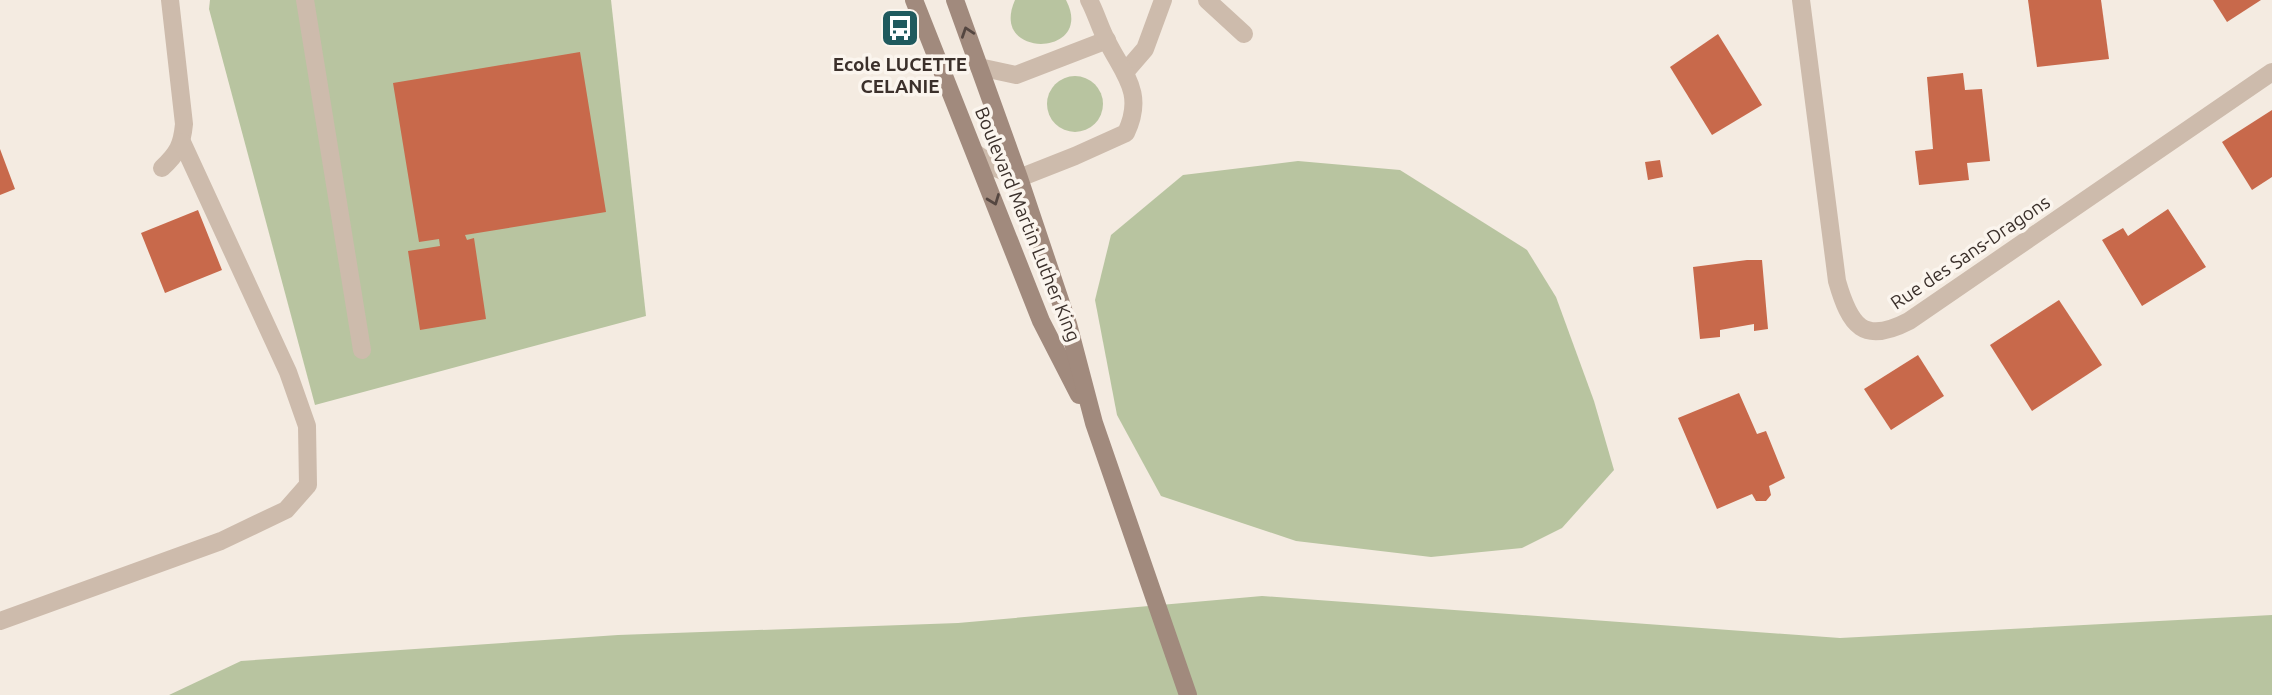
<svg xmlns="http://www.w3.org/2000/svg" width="2272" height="695" viewBox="0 0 2272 695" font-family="Ubuntu,sans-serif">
	<rect width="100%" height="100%" fill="#f4ebe1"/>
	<g fill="#b8c4a0">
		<path d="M 210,0 L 611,0 L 646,316 L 315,405 L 209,9 Z"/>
		<path d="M 1015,0 L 1066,0 C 1096,57 988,60 1015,0 Z"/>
		<circle cx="1075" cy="104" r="28"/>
		<path d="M 1298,161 L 1400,170 L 1527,250 L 1556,297 L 1594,401 L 1614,470 L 1562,528 L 1522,548 L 1431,557 L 1296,541 L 1161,496 L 1117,415 L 1095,300 L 1111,235 L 1183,175 Z"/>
		<path d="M 1262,596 L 1840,638 L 2272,615 L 2272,695 L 169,695 L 241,661 L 618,635 L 958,623 Z"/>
	</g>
	<g fill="#c8694b">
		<path d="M 2028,0 L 2101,0 L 2109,59 L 2037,67 Z"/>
		<path d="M 2213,0 L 2261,0 L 2227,22 Z"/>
		<path d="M 1718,34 L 1762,105 L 1712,135 L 1670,67 Z"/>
		<path d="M 580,52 L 606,212 L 465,235 L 467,240 L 474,238 L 486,319 L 420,330 L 408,251 L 440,246 L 439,239 L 419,242 L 393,83 Z"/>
		<path d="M 1963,73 L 1965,90 L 1982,89 L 1990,161 L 1967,163 L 1969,180 L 1919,185 L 1915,151 L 1933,149 L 1927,77 Z"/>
		<path d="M 2272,110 L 2272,177 L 2252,190 L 2222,142 Z"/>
		<path d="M 0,149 L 15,189 L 0,195 Z"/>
		<path d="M 1660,160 L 1663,177 L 1648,180 L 1645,162 Z"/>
		<path d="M 2168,209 L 2206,267 L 2142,306 L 2102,240 L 2123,228 L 2128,236 Z"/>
		<path d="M 198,210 L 222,270 L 165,293 L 141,233 Z"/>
		<path d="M 1747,260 L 1762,260 L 1768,329 L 1754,331 L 1754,324 L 1720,330 L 1720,337 L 1700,339 L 1693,267 Z"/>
		<path d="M 2059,300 L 2102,365 L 2032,411 L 1990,345 Z"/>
		<path d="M 1918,355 L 1944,396 L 1891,430 L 1864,389 Z"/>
		<path d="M 1739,393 L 1757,434 L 1766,431 L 1785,478 L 1769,486 L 1771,495 L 1766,501 L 1756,501 L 1752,494 L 1717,509 L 1678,418 Z"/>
	</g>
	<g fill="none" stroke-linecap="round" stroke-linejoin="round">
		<g stroke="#cdbbac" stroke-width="18">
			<path d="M 305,0 L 362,350"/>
			<path d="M 1207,0 L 1244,34"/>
			<path d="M 979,67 L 1016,75 L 1107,40"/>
			<path d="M 1126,71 L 1145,49 L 1163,0"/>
			<path d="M 975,153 L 998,169 L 1019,178 L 1075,156 L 1126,133 C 1145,93 1124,75 1107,41 C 1100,28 1096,13 1089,0"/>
			<path d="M 162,168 C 178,153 182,145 184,124 L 170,0"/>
			<path d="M 0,621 L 221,541 L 286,510 L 308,485 L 307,426 L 288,372 L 182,142"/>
		</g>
		<path stroke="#cdbbac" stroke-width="18" d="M 1801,0 L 1837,281 C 1850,326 1863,345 1909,321 L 2272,72"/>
		<g stroke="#a18a7d" stroke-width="18">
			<path d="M 914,0 L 1041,321 L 1079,395"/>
			<path d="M 955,0 L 1019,178 L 1068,324 L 1094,423 L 1188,695"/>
		</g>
	</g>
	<defs><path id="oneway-chevron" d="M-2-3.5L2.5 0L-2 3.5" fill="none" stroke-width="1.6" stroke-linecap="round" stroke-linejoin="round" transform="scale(1.75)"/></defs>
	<g stroke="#544640">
		<use href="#oneway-chevron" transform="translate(967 32) rotate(-109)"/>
		<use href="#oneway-chevron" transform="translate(994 200) rotate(69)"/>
	</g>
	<defs>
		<symbol id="bus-square" viewBox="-11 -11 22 22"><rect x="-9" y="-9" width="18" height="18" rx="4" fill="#1f5a5e" stroke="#fbf5ee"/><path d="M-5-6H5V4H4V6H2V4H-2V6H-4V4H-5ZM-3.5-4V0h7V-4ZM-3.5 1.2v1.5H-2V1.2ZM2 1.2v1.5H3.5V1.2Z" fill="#fff"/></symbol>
	</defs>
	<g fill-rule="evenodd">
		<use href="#bus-square" x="878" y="6" width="44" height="44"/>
	</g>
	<g text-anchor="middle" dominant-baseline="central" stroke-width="7" stroke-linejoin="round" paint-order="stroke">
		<g font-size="19" font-weight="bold" fill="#3b302b" stroke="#fbf5ee">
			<text x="900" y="64">Ecole LUCETTE<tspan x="900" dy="22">CELANIE</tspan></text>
		</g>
		<g font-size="19" fill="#3b302b" stroke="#fbf5ee">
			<text transform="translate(1028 224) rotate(68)">Boulevard Martin Luther King</text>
			<text transform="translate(1970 252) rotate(-34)">Rue des Sans-Dragons</text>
		</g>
	</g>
</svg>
